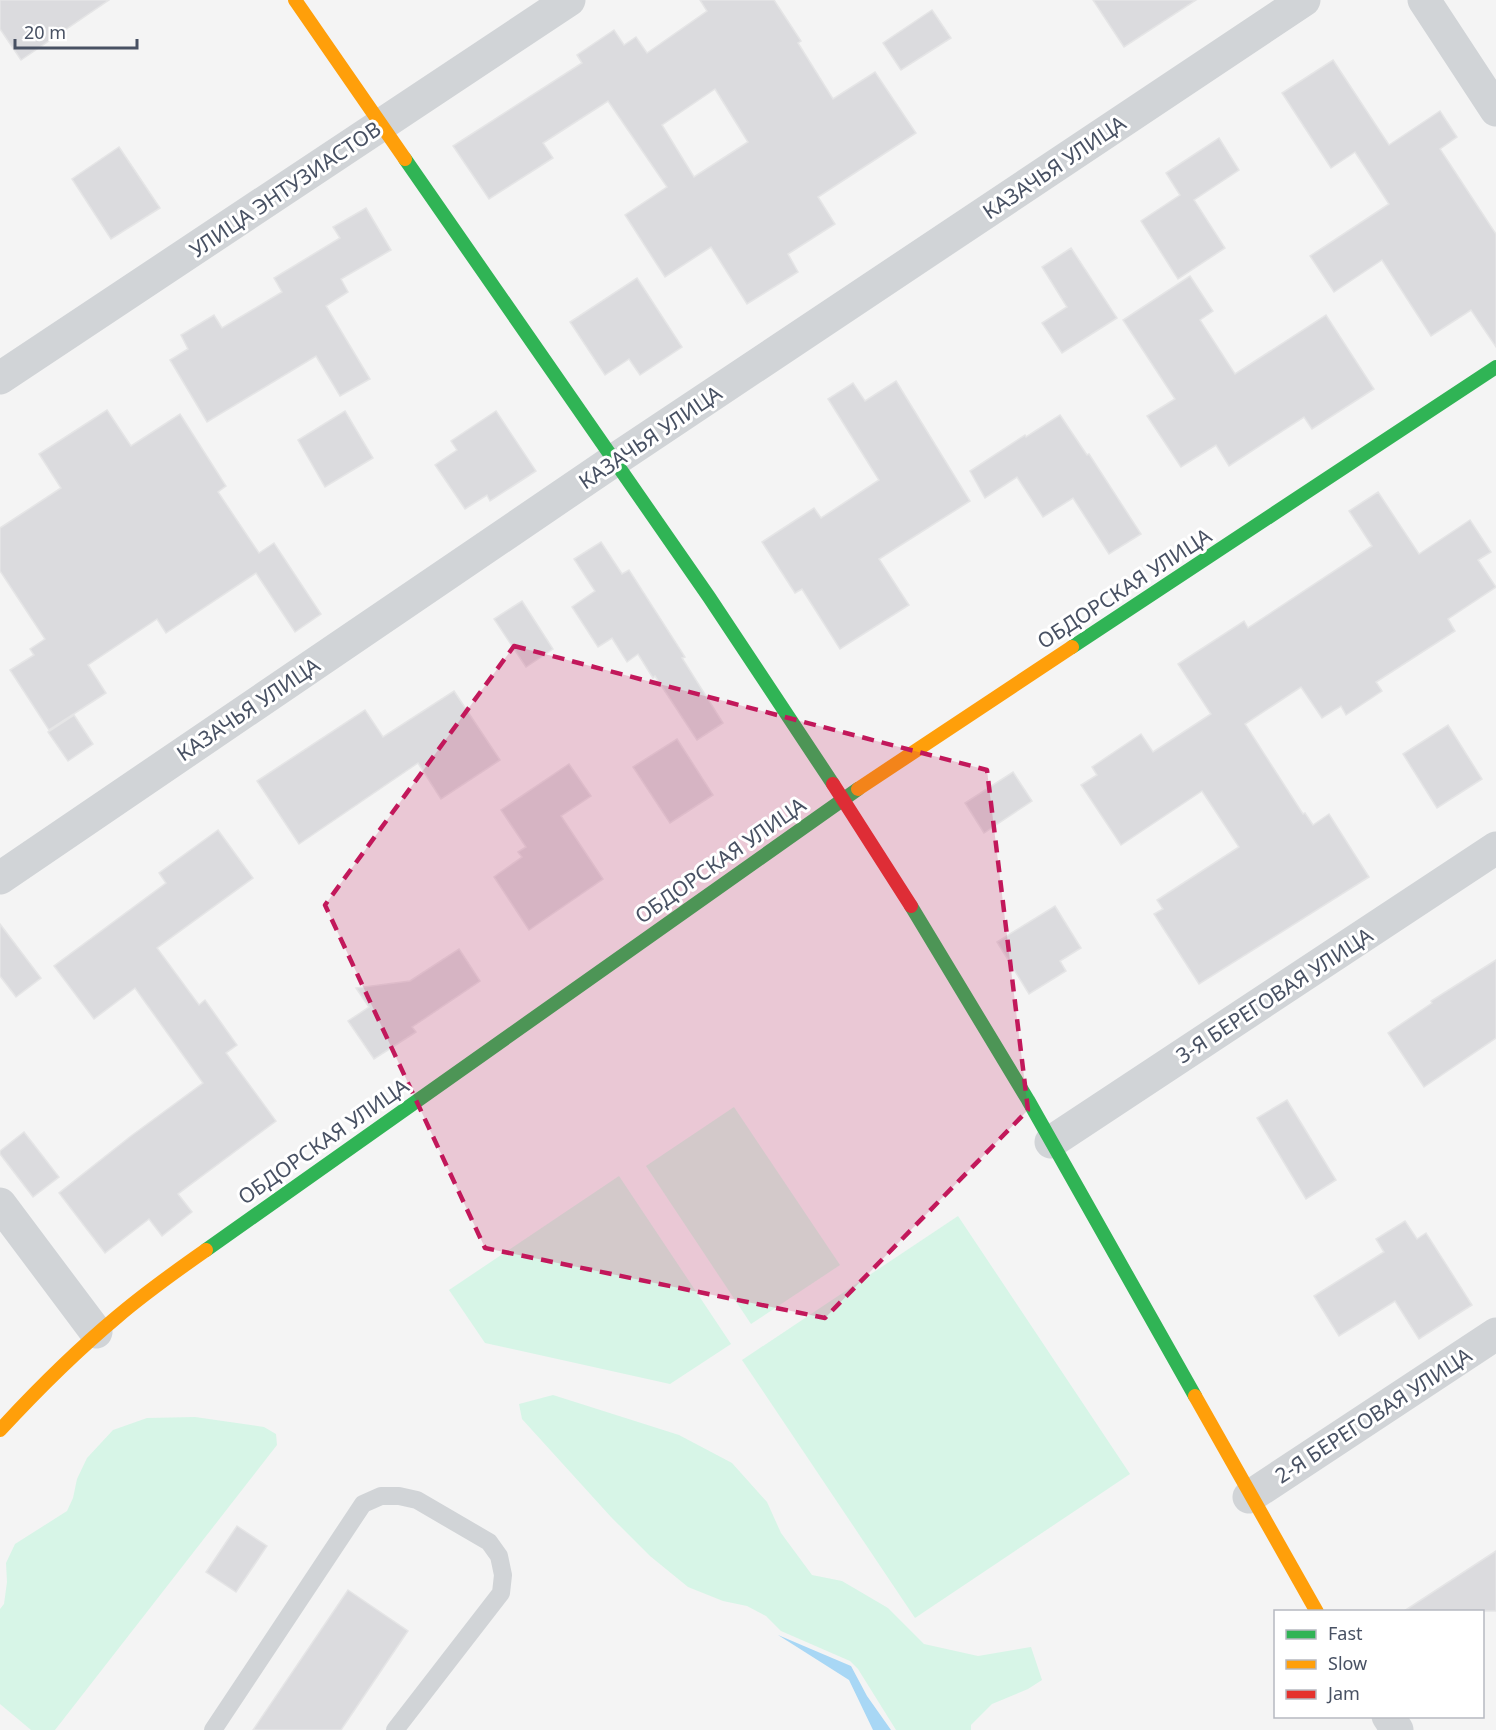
<svg xmlns="http://www.w3.org/2000/svg" width="1496" height="1730" viewBox="0 0 1496 1730" font-family="'Noto Sans',sans-serif">
	<rect width="100%" height="100%" fill="#f4f4f4"/>
	<g fill="#d7f5e7">
		<path d="M 734,1107 L 840,1265 L 751,1324 L 646,1166 Z"/>
		<path d="M 619,1176 L 731,1344 L 670,1384 L 485,1343 L 449,1290 Z"/>
		<path d="M 958,1216 L 1130,1474 L 915,1618 L 742,1360 Z"/>
		<path d="M 553,1395 L 679,1435 L 732,1463 L 767,1502 L 781,1533 L 812,1575 L 842,1581 L 888,1608 L 924,1644 L 978,1656 L 1031,1647 L 1042,1680 L 1028,1689 L 992,1704 L 971,1725 L 971,1730 L 896,1730 L 858,1669 L 850,1661 L 781,1631 L 766,1616 L 747,1606 L 723,1601 L 688,1587 L 650,1556 L 611,1517 L 522,1419 L 519,1404 Z"/>
		<path d="M 195,1417 L 264,1427 L 276,1434 L 277,1445 L 55,1730 L 31,1730 L 0,1704 L 0,1609 L 4,1604 L 7,1582 L 6,1563 L 15,1544 L 67,1511 L 73,1498 L 77,1479 L 87,1458 L 113,1430 L 147,1418 Z"/>
	</g>
	<path fill="#a8d7f5" d="M 778,1635 L 851,1666 L 867,1696 L 891,1730 L 873,1730 L 849,1680 Z"/>
	<g fill="#dbdbde" stroke="#e5e5e6" stroke-width="1.5" fill-rule="evenodd">
		<path d="M 0,0 L 109,0 L 21,60 L 0,29 Z"/>
		<path d="M 700,0 L 774,0 L 801,41 L 798,43 L 833,99 L 875,72 L 916,133 L 818,197 L 835,224 L 788,254 L 798,272 L 747,304 L 711,247 L 665,277 L 625,215 L 667,187 L 608,101 L 543,143 L 553,158 L 489,199 L 453,146 L 582,63 L 577,55 L 614,30 L 624,45 L 636,37 L 647,53 L 707,11 ZM 715,89 L 748,142 L 694,177 L 662,125 Z"/>
		<path d="M 1093,0 L 1196,0 L 1124,47 Z"/>
		<path d="M 932,10 L 951,38 L 901,70 L 883,43 Z"/>
		<path d="M 1333,60 L 1389,145 L 1440,111 L 1457,137 L 1440,149 L 1496,234 L 1496,347 L 1471,310 L 1431,336 L 1382,260 L 1334,292 L 1310,256 L 1389,204 L 1355,152 L 1331,168 L 1282,93 Z"/>
		<path d="M 1219,138 L 1239,170 L 1194,200 L 1225,248 L 1178,279 L 1141,221 L 1180,195 L 1166,173 Z"/>
		<path d="M 119,147 L 160,208 L 111,239 L 72,179 Z"/>
		<path d="M 366,208 L 391,250 L 341,279 L 348,292 L 326,306 L 370,379 L 340,396 L 316,356 L 207,422 L 170,360 L 188,349 L 181,335 L 214,315 L 222,328 L 282,292 L 274,278 L 340,238 L 333,227 Z"/>
		<path d="M 1071,248 L 1117,318 L 1062,353 L 1042,323 L 1067,307 L 1042,267 Z"/>
		<path d="M 1190,276 L 1213,311 L 1200,320 L 1235,374 L 1326,315 L 1374,389 L 1312,429 L 1304,417 L 1229,466 L 1216,445 L 1181,467 L 1147,416 L 1175,399 L 1123,320 Z"/>
		<path d="M 637,278 L 682,347 L 640,375 L 629,359 L 605,375 L 570,322 Z"/>
		<path d="M 896,381 L 970,501 L 879,559 L 909,605 L 840,649 L 802,589 L 795,593 L 762,542 L 814,508 L 821,518 L 879,480 L 828,399 L 853,383 L 865,401 Z"/>
		<path d="M 107,410 L 131,446 L 180,414 L 226,486 L 218,492 L 259,553 L 274,543 L 321,614 L 295,632 L 256,573 L 166,633 L 157,619 L 88,665 L 106,693 L 49,730 L 10,670 L 34,655 L 30,649 L 45,639 L 0,571 L 0,528 L 61,488 L 39,454 Z"/>
		<path d="M 345,411 L 373,458 L 325,487 L 298,440 Z"/>
		<path d="M 496,411 L 536,471 L 490,501 L 487,495 L 465,509 L 435,465 L 457,450 L 451,441 Z"/>
		<path d="M 1060,415 L 1087,455 L 1089,454 L 1141,534 L 1109,554 L 1073,498 L 1043,517 L 1017,477 L 985,498 L 970,471 L 1025,435 L 1026,437 Z"/>
		<path d="M 1378,492 L 1419,554 L 1470,520 L 1491,552 L 1478,560 L 1496,587 L 1448,619 L 1455,631 L 1376,682 L 1382,691 L 1346,715 L 1341,706 L 1322,718 L 1301,687 L 1245,724 L 1303,814 L 1305,813 L 1313,825 L 1329,814 L 1369,877 L 1199,984 L 1154,914 L 1163,909 L 1157,900 L 1239,847 L 1202,791 L 1121,845 L 1081,785 L 1097,775 L 1092,767 L 1141,734 L 1153,752 L 1211,714 L 1178,664 L 1244,621 L 1248,628 L 1372,546 L 1349,511 Z"/>
		<path d="M 601,542 L 622,574 L 629,570 L 685,657 L 682,658 L 723,723 L 697,740 L 655,676 L 653,678 L 638,654 L 627,662 L 612,638 L 598,647 L 572,607 L 595,591 L 574,559 Z"/>
		<path d="M 522,601 L 553,649 L 526,667 L 494,619 Z"/>
		<path d="M 454,691 L 500,760 L 441,799 L 418,763 L 299,844 L 257,781 L 365,710 L 383,737 Z"/>
		<path d="M 74,715 L 93,744 L 68,761 L 48,732 Z"/>
		<path d="M 1448,725 L 1482,779 L 1437,808 L 1403,754 Z"/>
		<path d="M 677,739 L 713,795 L 670,823 L 633,767 Z"/>
		<path d="M 569,764 L 591,796 L 561,816 L 603,879 L 529,930 L 494,877 L 522,857 L 518,852 L 526,847 L 501,810 Z"/>
		<path d="M 1013,772 L 1032,801 L 984,833 L 965,803 Z"/>
		<path d="M 218,830 L 253,878 L 157,948 L 199,1005 L 205,1000 L 237,1045 L 226,1053 L 276,1121 L 178,1194 L 192,1212 L 162,1236 L 149,1219 L 105,1253 L 59,1193 L 131,1136 L 203,1083 L 135,988 L 94,1019 L 54,966 L 166,883 L 159,873 Z"/>
		<path d="M 1055,906 L 1081,948 L 1060,961 L 1066,971 L 1029,994 L 997,942 Z"/>
		<path d="M 0,924 L 41,978 L 16,997 L 0,976 Z"/>
		<path d="M 459,949 L 480,981 L 412,1027 L 416,1032 L 374,1059 L 348,1021 L 369,1007 L 356,988 L 410,981 Z"/>
		<path d="M 1496,960 L 1496,1038 L 1424,1087 L 1388,1033 L 1432,1003 L 1431,1001 Z"/>
		<path d="M 1287,1100 L 1336,1180 L 1306,1199 L 1257,1118 Z"/>
		<path d="M 24,1132 L 59,1177 L 33,1197 L 0,1154 L 0,1151 Z"/>
		<path d="M 1405,1221 L 1417,1239 L 1426,1233 L 1472,1305 L 1419,1339 L 1395,1301 L 1339,1336 L 1314,1296 L 1384,1252 L 1376,1239 Z"/>
		<path d="M 237,1526 L 267,1546 L 236,1592 L 206,1572 Z"/>
		<path d="M 1496,1551 L 1496,1611 L 1404,1611 Z"/>
		<path d="M 348,1590 L 408,1631 L 341,1730 L 253,1730 Z"/>
	</g>
	<g fill="none" stroke-linecap="round" stroke-linejoin="round">
		<path stroke="#d1d4d7" stroke-width="18" d="M 213,1730 L 363,1504 L 381,1496 L 399,1496 L 417,1500 L 489,1542 L 499,1556 L 503,1575 L 501,1593 L 395,1730"/>
		<g stroke="#d1d4d7" stroke-width="33">
			<path d="M 1424,0 L 1496,110"/>
			<path d="M 0,378 L 569,0"/>
			<path d="M 0,878 L 616,459 L 1304,0"/>
			<path d="M 1051,1142 L 1496,848"/>
			<path d="M 0,1204 L 96,1332"/>
			<path d="M 1249,1497 L 1496,1334"/>
			<path d="M 1388,1716 L 1397,1730"/>
		</g>
		<g stroke="#30b455" stroke-width="14">
			<path d="M 405,159 L 709,597 L 833,784"/>
			<path d="M 1072,647 L 1496,367"/>
			<path d="M 911,906 L 1028,1100 L 1195,1396"/>
			<path d="M 206,1250 L 858,789"/>
		</g>
		<g stroke="#ff9f0a" stroke-width="14">
			<path d="M 295,0 L 405,159"/>
			<path d="M 858,789 L 1072,647"/>
			<path d="M 1195,1396 L 1317,1612"/>
			<path d="M 0,1430 C 37,1390 75,1352 117,1317 C 145,1293 176,1271 206,1250"/>
		</g>
		<path stroke="#e5322d" stroke-width="14" d="M 833,784 L 911,906"/>
	</g>
	<path fill="#c2185b" fill-opacity="0.2" stroke="#c2185b" stroke-width="4.5" stroke-dasharray="12 8" stroke-linejoin="round" d="M 514,646 L 987,770 L 1028,1110 L 825,1318 L 485,1248 L 325,905 Z"/>
	<g text-anchor="middle" dominant-baseline="central" stroke-width="6" stroke-linejoin="round" paint-order="stroke">
		<g font-size="21" fill="#485163" stroke="#fff">
			<text transform="translate(1054 167) rotate(-34)">КАЗАЧЬЯ УЛИЦА</text>
			<text transform="translate(285 189) rotate(-34)">УЛИЦА ЭНТУЗИАСТОВ</text>
			<text transform="translate(650 437) rotate(-34)">КАЗАЧЬЯ УЛИЦА</text>
			<text transform="translate(1124 588) rotate(-33)">ОБДОРСКАЯ УЛИЦА</text>
			<text transform="translate(248 709) rotate(-34)">КАЗАЧЬЯ УЛИЦА</text>
			<text transform="translate(720 860) rotate(-35)">ОБДОРСКАЯ УЛИЦА</text>
			<text transform="translate(1274 995) rotate(-33)">3-Я БЕРЕГОВАЯ УЛИЦА</text>
			<text transform="translate(323 1141) rotate(-35)">ОБДОРСКАЯ УЛИЦА</text>
			<text transform="translate(1373 1415) rotate(-33)">2-Я БЕРЕГОВАЯ УЛИЦА</text>
		</g>
	</g>
	<rect x="1274" y="1610" width="210" height="108" fill="#ffffff" stroke="#b6b9c1" stroke-width="1.5"/>
	<rect x="1286" y="1630" width="30" height="9" fill="#30b455" stroke="#b6b9c1" stroke-width="1.5"/>
	<text x="1328" y="1640" font-size="18" fill="#485163">Fast</text>
	<rect x="1286" y="1660" width="30" height="9" fill="#ff9f0a" stroke="#b6b9c1" stroke-width="1.5"/>
	<text x="1328" y="1670" font-size="18" fill="#485163">Slow</text>
	<rect x="1286" y="1690" width="30" height="9" fill="#e5322d" stroke="#b6b9c1" stroke-width="1.5"/>
	<text x="1328" y="1700" font-size="18" fill="#485163">Jam</text>
	<path d="M15 39v9h122v-9" fill="none" stroke="#485163" stroke-width="3"/>
	<text x="24" y="39" font-size="18" fill="#485163" stroke="#ffffff" stroke-width="4.5" paint-order="stroke">20 m</text>
</svg>
